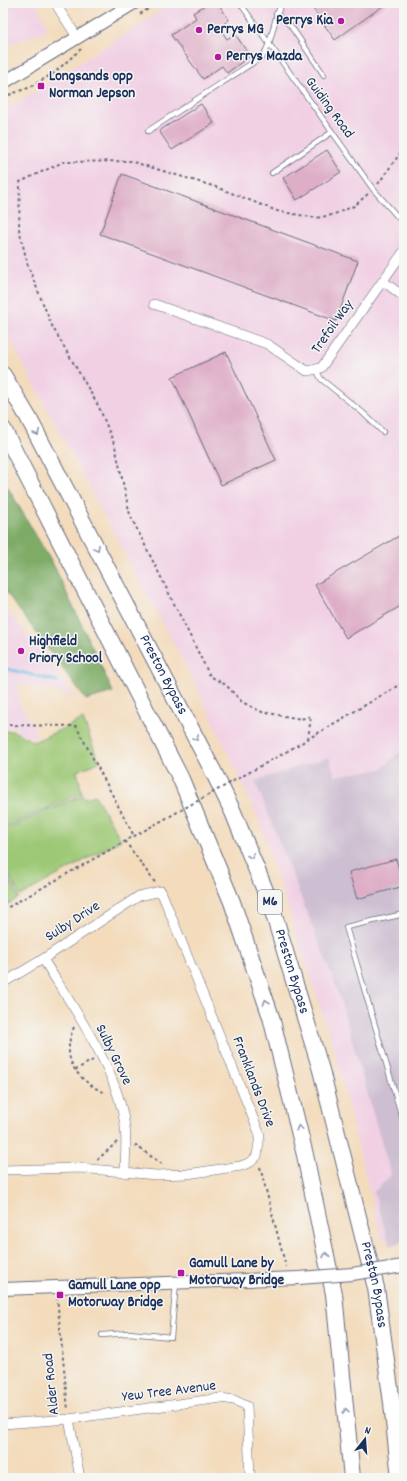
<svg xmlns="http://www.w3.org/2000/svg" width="407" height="1481" viewBox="0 0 407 1481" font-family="Dekko,sans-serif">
	<rect width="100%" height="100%" fill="#f6f6f2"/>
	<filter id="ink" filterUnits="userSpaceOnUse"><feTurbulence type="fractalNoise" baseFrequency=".025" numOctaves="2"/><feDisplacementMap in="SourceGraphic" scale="8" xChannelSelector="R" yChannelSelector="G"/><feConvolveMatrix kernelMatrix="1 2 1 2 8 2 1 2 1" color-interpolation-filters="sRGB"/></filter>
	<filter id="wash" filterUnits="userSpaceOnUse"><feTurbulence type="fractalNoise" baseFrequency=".012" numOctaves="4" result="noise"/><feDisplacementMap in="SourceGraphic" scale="16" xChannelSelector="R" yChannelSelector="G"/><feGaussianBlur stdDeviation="0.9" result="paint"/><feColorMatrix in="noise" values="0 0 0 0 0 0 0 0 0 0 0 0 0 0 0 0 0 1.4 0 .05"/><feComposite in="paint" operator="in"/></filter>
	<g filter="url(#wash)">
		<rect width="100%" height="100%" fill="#f3dbbc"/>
		<g fill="#f1d0e4">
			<path d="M 3,3 L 36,3 L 48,29 L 3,48 Z"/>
			<path d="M 173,3 L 404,3 L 404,1235 L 382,1240 L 333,1046 L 259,820 L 197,687 L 3,327 L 3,112 Z"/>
			<path d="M 3,612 L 10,614 L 15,619 L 75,697 L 19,683 L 18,692 L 20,702 L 22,709 L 34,726 L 36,738 L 17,733 L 17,728 L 3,728 Z"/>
		</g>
		<path fill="#cebed1" d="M 404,748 L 404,1241 L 390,1246 L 374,1192 L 391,1175 L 336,986 L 255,781 L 329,757 L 335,776 L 382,769 Z"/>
		<g fill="#9dc875" stroke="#5c7c6a">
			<path d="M 83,719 L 99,762 L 77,771 L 82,793 L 3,828 L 3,731 L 13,731 L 34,742 Z"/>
			<path d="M 83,795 L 85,798 L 95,795 L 121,840 L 20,896 L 3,864 L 3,830 Z"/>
			<path d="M 3,868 L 19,898 L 3,907 Z"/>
		</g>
		<path fill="#7eac66" stroke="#4c6e62" d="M 3,479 L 55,568 L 113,692 L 86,700 L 3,588 Z"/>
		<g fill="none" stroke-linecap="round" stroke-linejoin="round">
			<path stroke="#65b9e1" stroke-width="3" d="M 3,668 L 57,681"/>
		</g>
		<g id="blocks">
			<g fill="#deaec7">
				<path d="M 208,3 L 218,3 L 229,20 L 219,27 L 227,39 L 235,34 L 250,56 L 227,73 L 222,66 L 203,79 L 171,35 L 196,18 L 193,13 Z"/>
				<path d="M 309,3 L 387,3 L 335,40 Z"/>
				<path d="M 201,104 L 214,123 L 172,150 L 159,131 Z"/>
				<path d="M 327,150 L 341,172 L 297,200 L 283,178 Z"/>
				<path d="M 122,174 L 358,261 L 336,321 L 100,234 Z"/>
				<path d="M 226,352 L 276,460 L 221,485 L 172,377 Z"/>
				<path d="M 404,533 L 404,604 L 346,638 L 315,585 Z"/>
				<path d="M 396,859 L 404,886 L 357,899 L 349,872 Z"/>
			</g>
		</g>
	</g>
	<g filter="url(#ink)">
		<use href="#blocks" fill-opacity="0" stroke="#676b7f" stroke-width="1"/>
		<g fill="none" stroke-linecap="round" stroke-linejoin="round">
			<defs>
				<g id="service">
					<path d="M 240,3 L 373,189 L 404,224"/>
					<path d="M 276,14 L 290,25 L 324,75"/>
					<path d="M 148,131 L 263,56 C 274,39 272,21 282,3"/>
					<path d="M 272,173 L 332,132"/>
					<path d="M 316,369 L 321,379 L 362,412 L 383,432"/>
					<path d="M 404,914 L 346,927 L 404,1124"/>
					<path d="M 102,1335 L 129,1333 L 171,1337 L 176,1283"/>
				</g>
				<g id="minor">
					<path d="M 55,3 L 77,37"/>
					<path d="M 383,281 L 404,297"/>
					<path d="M 154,304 L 267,344 L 307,371 L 321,368 L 404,251"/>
					<path d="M 43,959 C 72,1006 119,1071 125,1127 C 127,1142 125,1157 125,1173"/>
					<path d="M 3,983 L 43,959 L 139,896 L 161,891 L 260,1135 L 257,1156 L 251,1162 L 241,1166 L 187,1174 L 156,1175 L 80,1168 L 3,1170"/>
					<path d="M 69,1419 L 80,1478"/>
					<path d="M 3,1424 L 69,1419 L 221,1398 L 234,1400 L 247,1406 L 250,1478"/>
				</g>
				<g id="secondary">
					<path d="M 3,83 L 134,3"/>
					<path d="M 3,1289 L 299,1278"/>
				</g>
				<g id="motorway">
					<path id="s1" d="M 3,375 L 28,417 L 214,773 L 233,812 L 271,905 L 321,1070 L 376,1288 L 392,1403 L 400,1478"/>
					<path d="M 3,429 L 181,779 L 232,902 L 271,1017 L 305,1155 L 334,1294 L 352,1478"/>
				</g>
			</defs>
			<use href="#service" stroke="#676b7f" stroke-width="6"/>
			<use href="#minor" stroke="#676b7f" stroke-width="10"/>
			<use href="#secondary" stroke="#676b7f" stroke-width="14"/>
			<use href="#motorway" stroke="#676b7f" stroke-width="18"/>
			<g stroke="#676b7f" stroke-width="2" stroke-dasharray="3 3" stroke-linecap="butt">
				<path d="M 140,14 L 158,3"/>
				<path d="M 3,97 L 28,88 L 54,73 L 81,49"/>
				<path d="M 378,184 L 404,148"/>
				<path d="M 3,725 L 76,726 L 134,836"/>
				<path d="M 308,739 L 311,716 L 301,719 L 262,712 L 242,702 L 226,685 L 210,676 L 130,515 L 115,446 L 99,407 L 52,326 L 28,266 L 19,229 L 20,182 L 63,162 L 130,161 L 216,187 L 277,211 L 316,218 L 332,215 L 354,206 L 368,194"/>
				<path d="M 286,752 L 404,682"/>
				<path d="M 125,841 L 156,884"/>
				<path d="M 3,910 L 154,825"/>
				<path d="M 74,1027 C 60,1060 76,1078 104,1093 L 106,1093"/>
				<path d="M 75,1070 L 93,1060"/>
				<path d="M 135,1145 L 162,1164 L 162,1166"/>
				<path d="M 97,1160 L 117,1142"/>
				<path d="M 260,1167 L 286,1267"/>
				<path d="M 57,1297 L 68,1410"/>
			</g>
			<use href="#service" stroke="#fff" stroke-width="4.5"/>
			<use href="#minor" stroke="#fff" stroke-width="9"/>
			<use href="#secondary" stroke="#fff" stroke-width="12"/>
			<use href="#motorway" stroke="#fff" stroke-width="16"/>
			<defs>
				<path id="secondary-bridge" d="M 299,1278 L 352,1274 L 403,1266"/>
			</defs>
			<use href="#secondary-bridge" stroke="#676b7f" stroke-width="14" stroke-linecap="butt"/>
			<path stroke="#676b7f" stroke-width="2" stroke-dasharray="3 3" stroke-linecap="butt" d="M 154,825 L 286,752"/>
			<use href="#secondary-bridge" stroke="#fff" stroke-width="12"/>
		</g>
		<defs><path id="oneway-chevron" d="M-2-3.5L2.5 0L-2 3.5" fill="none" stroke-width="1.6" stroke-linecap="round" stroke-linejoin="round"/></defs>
		<g stroke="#8d97ae">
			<use href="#oneway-chevron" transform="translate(37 433) rotate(62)"/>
			<use href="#oneway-chevron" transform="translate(97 548) rotate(62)"/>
			<use href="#oneway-chevron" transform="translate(196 738) rotate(62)"/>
			<use href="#oneway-chevron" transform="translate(251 856) rotate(68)"/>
			<use href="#oneway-chevron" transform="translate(266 1002) rotate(-109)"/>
			<use href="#oneway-chevron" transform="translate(299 1128) rotate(-104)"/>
			<use href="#oneway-chevron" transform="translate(326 1255) rotate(-101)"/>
			<use href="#oneway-chevron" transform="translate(346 1411) rotate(-96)"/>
		</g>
	</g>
	<g fill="#b5179e" stroke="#f6f6f2" stroke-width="1.5">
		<circle cx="341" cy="21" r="4"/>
		<circle cx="199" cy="30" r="4"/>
		<circle cx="218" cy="57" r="4"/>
		<rect x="37" y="82" width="8" height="8" rx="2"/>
		<circle cx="21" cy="651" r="4"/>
		<rect x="177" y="1269" width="8" height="8" rx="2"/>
		<rect x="56" y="1291" width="8" height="8" rx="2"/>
	</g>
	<g text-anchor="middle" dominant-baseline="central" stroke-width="3" stroke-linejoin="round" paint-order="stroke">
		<rect fill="#f6f6f2" stroke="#5d6b8a" stroke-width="1" x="258" y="890" width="24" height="24" rx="3"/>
		<g font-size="14" font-weight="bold" fill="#1b2f5e">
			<text x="270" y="902">M6</text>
		</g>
		<g font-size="15" font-weight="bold" fill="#1b2f5e" stroke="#f6f6f2" text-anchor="start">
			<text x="333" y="21" text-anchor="end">Perrys Kia</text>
			<text x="207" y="30">Perrys MG</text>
			<text x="226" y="57">Perrys Mazda</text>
			<text x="49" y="77">Longsands opp<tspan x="49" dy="17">Norman Jepson</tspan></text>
			<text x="29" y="642">Highfield<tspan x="29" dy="17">Priory School</tspan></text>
			<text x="189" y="1264">Gamull Lane by<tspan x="189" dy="17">Motorway Bridge</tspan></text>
			<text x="68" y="1286">Gamull Lane opp<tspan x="68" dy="17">Motorway Bridge</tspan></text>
		</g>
		<g font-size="15" fill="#1b2f5e" stroke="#f6f6f2">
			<text transform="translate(329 108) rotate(54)">Guiding Road</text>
			<text transform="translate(333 327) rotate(-55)">Trefoil Way</text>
			<text stroke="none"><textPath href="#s1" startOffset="340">Preston Bypass</textPath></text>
			<text transform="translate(73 922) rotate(-33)">Sulby Drive</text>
			<text stroke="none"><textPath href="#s1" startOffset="664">Preston Bypass</textPath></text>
			<text transform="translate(113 1055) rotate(64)">Sulby Grove</text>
			<text transform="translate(253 1082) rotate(69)">Franklands Drive</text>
			<text stroke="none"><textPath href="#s1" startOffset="988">Preston Bypass</textPath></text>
			<text transform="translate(52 1384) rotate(-96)">Alder Road</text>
			<text transform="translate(169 1392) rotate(-7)">Yew Tree Avenue</text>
		</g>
	</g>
	<rect width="407" height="1481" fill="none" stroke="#f6f6f2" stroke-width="16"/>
	<g transform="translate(365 1439) rotate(17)" stroke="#f6f6f2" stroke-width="3" paint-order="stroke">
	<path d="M0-3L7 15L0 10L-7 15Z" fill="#1b2f5e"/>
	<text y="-6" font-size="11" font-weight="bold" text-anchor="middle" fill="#1b2f5e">N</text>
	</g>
</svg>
